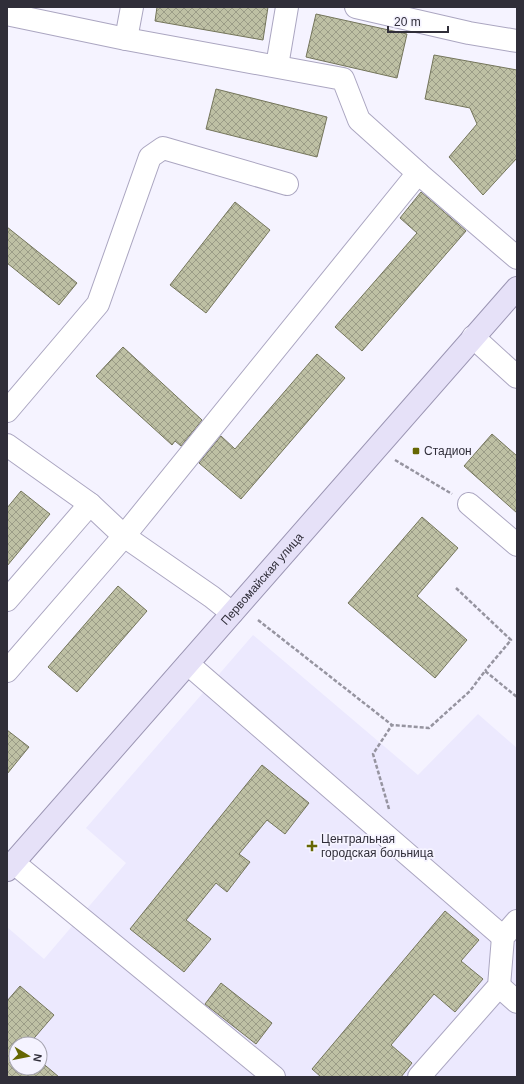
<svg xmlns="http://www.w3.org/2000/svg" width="524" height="1084" viewBox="0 0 524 1084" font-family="Helvetica,sans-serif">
	<defs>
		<pattern id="building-cross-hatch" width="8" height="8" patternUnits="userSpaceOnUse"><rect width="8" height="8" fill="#bec0a4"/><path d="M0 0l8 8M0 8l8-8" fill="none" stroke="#9b9c87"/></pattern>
	</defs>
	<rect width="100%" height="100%" fill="#f5f3ff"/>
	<path fill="#ece9fe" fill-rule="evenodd" d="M 253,635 L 418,775 L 478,714 L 517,748 L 517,1077 L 7,1077 L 7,927 L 44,959 L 126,863 L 86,828 ZM 16,1044 L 40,1044 L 40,1068 L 16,1068 Z"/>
	<g fill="url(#building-cross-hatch)" stroke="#74755b">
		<path d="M 157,7 L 268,7 L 263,40 L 155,21 Z"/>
		<path d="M 316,14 L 407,34 L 397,78 L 306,57 Z"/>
		<path d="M 434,55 L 517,70 L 517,158 L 483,195 L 449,157 L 477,124 L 470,108 L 425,99 Z"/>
		<path d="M 216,89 L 327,117 L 317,157 L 206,129 Z"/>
		<path d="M 421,192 L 466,231 L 362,351 L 335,327 L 417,233 L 400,218 Z"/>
		<path d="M 235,202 L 270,230 L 206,313 L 170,285 Z"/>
		<path d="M 7,227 L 77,283 L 59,305 L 7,263 Z"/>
		<path d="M 123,347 L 202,420 L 181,446 L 175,441 L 172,445 L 96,376 Z"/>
		<path d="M 317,354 L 345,378 L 241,499 L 199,463 L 221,436 L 235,449 Z"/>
		<path d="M 492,434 L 517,456 L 517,513 L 464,466 Z"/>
		<path d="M 21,491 L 50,514 L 7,566 L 7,508 Z"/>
		<path d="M 422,517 L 458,548 L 417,596 L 467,640 L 435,678 L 348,603 Z"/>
		<path d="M 118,586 L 147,611 L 77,692 L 48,667 Z"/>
		<path d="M 7,730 L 29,747 L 7,774 Z"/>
		<path d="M 262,765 L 309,803 L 285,834 L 267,820 L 239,854 L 250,862 L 227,892 L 216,883 L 186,920 L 211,939 L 184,972 L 130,929 Z"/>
		<path d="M 445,911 L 479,940 L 461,961 L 483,979 L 455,1012 L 434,994 L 391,1045 L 412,1063 L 401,1077 L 321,1077 L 312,1069 Z"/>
		<path d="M 221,983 L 272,1023 L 256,1044 L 205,1004 Z"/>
		<path d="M 20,986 L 54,1015 L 29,1044 L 16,1044 L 16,1068 L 40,1068 L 40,1061 L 59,1077 L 7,1077 L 7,1001 Z"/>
	</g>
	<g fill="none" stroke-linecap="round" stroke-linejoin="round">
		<defs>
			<g id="minor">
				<path d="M 356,7 L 469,33 L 517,41"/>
				<path d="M 11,15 L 126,39 L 343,79 L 359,120 L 418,173"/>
				<path d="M 126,39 L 132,7"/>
				<path d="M 277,66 L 287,7"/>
				<path d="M 473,337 L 517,377"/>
				<path d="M 7,411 L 98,304 L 150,157 L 163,148 L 287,184"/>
				<path d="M 7,445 L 90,504 L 124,536 L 212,597 L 232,613"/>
				<path d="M 469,504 L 517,545"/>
				<path d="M 7,600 L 90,504"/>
				<path d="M 188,664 L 503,937"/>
				<path d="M 7,671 L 124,536 L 418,173 L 517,258"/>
				<path d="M 14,863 L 274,1077"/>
				<path d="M 499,986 L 517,1002"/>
				<path d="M 419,1077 L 499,986 L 503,937 L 517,921"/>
			</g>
			<g id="major">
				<path id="s1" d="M 7,870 L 517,288"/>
			</g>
		</defs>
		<use href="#minor" stroke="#aba6c1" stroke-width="24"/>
		<use href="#major" stroke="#9b95b3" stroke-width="24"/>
		<g stroke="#9694a0" stroke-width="2.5" stroke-dasharray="4 2" stroke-linecap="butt">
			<path d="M 395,460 L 452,494"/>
			<path d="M 456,588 L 511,640 L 485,671"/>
			<path d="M 258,620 L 392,725 L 429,728 L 470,691 L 485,671 L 517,697"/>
			<path d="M 389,809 L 373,754 L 392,725"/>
		</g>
		<use href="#minor" stroke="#fff" stroke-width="22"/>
		<use href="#major" stroke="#e6e1f8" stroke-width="22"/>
	</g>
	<g fill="#666703" stroke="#f5f3ff" stroke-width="1.5">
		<rect x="412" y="447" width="8" height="8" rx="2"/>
		<path d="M310 840h4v4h4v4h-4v4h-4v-4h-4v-4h4z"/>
	</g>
	<g text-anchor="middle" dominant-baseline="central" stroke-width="3.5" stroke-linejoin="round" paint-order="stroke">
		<g font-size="12" fill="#302e39" stroke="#f5f3ff" text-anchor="start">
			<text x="424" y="451">Стадион</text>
			<text x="321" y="839">Центральная<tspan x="321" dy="14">городская больница</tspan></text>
		</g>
		<g font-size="12" fill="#302e39" stroke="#f5f3ff">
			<text stroke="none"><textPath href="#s1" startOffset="387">Первомайская улица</textPath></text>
		</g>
	</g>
	<rect width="524" height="1084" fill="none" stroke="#302e39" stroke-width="16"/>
	<g transform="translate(28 1056) rotate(100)"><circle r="19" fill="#f5f3ff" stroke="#a6a4b0"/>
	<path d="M0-3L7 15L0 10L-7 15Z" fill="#666703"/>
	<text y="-6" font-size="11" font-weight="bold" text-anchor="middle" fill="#302e39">N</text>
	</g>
	<path d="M388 26v6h60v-6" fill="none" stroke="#302e39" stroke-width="2"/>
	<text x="394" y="26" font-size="12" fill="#302e39" stroke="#f5f3ff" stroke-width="3" paint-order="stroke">20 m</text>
</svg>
